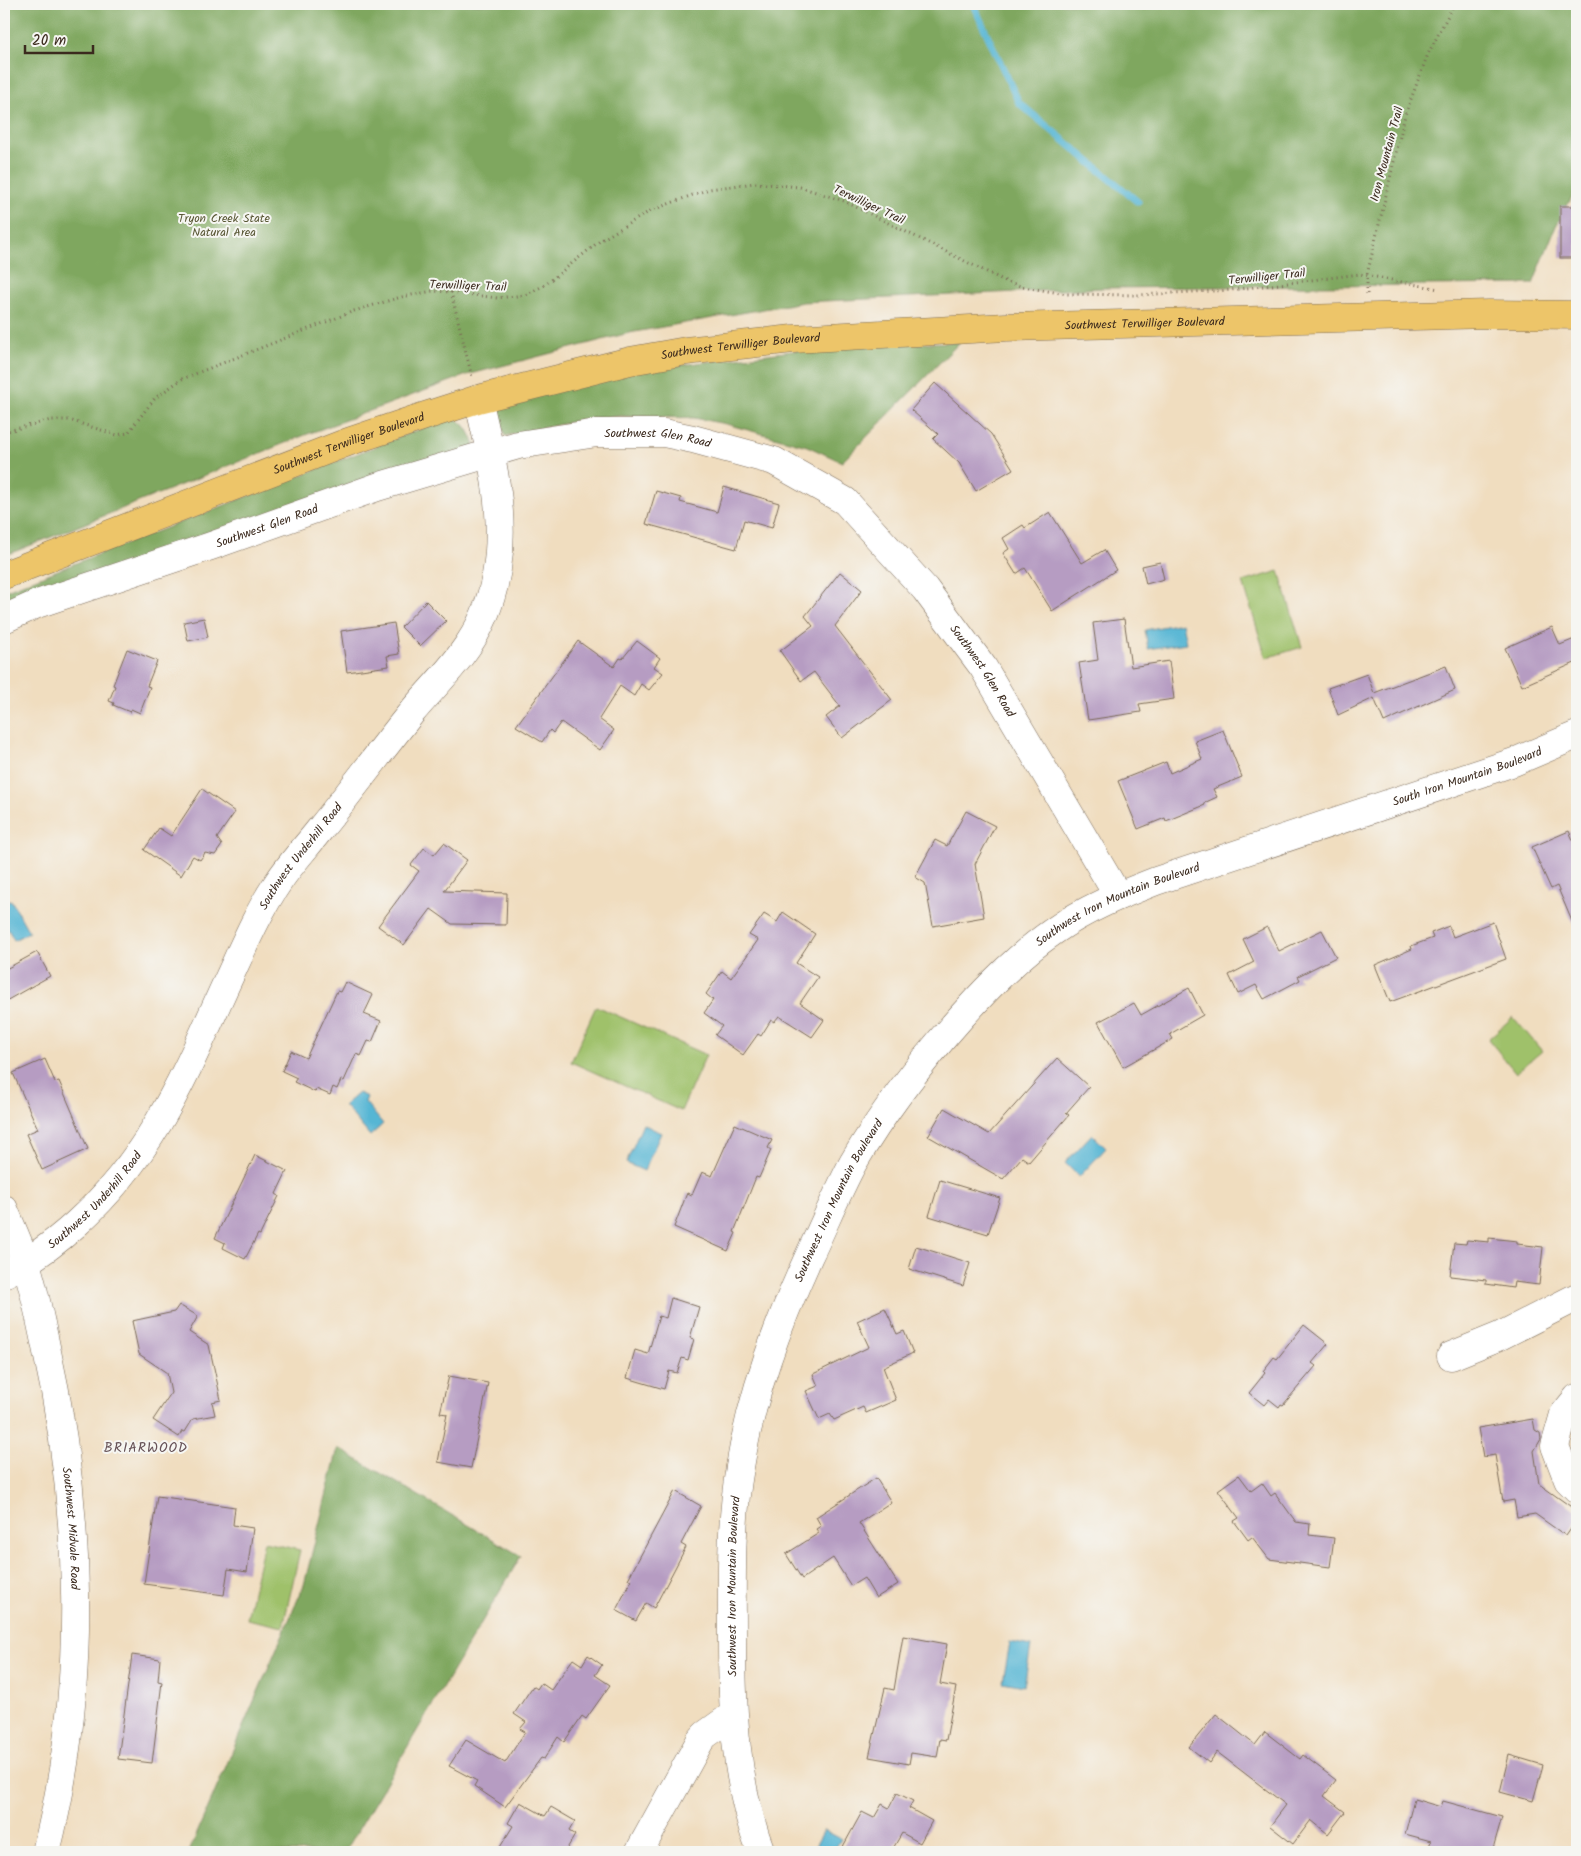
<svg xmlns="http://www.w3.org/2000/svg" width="1581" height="1856" viewBox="0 0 1581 1856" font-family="Kalam,sans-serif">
	<rect width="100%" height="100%" fill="#f6f6f2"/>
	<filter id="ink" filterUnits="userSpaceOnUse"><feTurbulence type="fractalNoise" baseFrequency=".02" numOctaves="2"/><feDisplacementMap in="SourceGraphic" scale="10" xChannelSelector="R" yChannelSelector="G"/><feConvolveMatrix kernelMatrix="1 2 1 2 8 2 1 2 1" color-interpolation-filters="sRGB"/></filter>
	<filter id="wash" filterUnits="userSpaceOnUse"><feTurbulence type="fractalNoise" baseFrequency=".0096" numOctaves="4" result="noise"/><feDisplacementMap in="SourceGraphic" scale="20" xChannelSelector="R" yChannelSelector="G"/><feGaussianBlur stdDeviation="1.12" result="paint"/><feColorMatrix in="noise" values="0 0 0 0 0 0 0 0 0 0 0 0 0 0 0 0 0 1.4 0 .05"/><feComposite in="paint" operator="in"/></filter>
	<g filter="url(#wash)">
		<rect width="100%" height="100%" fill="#f0ddbf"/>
		<g fill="#9fc16b" stroke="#6d7644">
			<path d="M 1279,571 L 1302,647 L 1266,658 L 1243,582 Z"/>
			<path d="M 596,1006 L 706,1055 L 681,1111 L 571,1062 Z"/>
			<path d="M 1513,1017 L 1542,1051 L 1516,1073 L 1488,1039 Z"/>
			<path d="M 264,1542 L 300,1550 L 283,1627 L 247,1619 Z"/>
		</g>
		<g fill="#7fa75f" stroke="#5d683e">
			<path d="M 4,4 L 1577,4 L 1577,188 L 1556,226 L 1533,284 L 1103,288 L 803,302 L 629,333 L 467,375 L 305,435 L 4,556 Z"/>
			<path d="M 960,342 L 842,462 L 807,446 L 726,424 L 694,418 L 620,416 L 581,420 L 505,436 L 499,416 L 502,405 L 618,373 L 832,346 Z"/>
			<path d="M 451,417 C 467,422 470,433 476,448 L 4,610 L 4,591 Z"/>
			<path d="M 338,1448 L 521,1556 L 345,1852 L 189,1852 L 304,1585 Z"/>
		</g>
		<g fill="#56b6d4" stroke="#487079">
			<path d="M 1182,623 L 1186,643 L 1148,649 L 1145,630 Z"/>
			<path d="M 11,900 L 29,932 L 14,940 L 4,922 L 4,903 Z"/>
			<path d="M 358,1093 L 367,1097 L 365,1102 L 383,1124 L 370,1136 L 344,1105 Z"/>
			<path d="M 643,1124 L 661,1133 L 644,1171 L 626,1163 Z"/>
			<path d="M 1092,1134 L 1106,1148 L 1079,1177 L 1065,1163 Z"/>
			<path d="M 1010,1642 L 1031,1646 L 1024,1686 L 1003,1682 Z"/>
			<path d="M 824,1830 L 841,1839 L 833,1852 L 812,1852 Z"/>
		</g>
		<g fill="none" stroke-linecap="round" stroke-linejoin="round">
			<path stroke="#56b6d4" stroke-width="7" d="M 973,4 L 1019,103 L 1138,202"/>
		</g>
		<g id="blocks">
			<g fill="#b69cc2">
				<rect x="1560" y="206" width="17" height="52"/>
				<path d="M 935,383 L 991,434 L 1013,469 L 976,491 L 959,463 L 933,439 L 938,434 L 911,410 Z"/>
				<path d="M 724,487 L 779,503 L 772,528 L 744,520 L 736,549 L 646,524 L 656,491 L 681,498 L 680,502 L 717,512 Z"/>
				<path d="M 1050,512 L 1082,563 L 1104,550 L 1116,570 L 1052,611 L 1025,568 L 1016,574 L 1003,553 L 1009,549 L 1003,538 L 1023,525 L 1025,528 Z"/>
				<path d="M 1160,562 L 1164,579 L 1146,584 L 1142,566 Z"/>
				<path d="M 840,572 L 862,590 L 835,626 L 892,700 L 842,738 L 826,717 L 840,706 L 814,672 L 801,681 L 780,651 L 813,626 L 805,616 Z"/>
				<path d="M 426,601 L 446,621 L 420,646 L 401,627 Z"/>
				<path d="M 204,618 L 208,637 L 188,641 L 184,622 Z"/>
				<path d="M 1124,619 L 1131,667 L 1169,661 L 1174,699 L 1139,704 L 1141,712 L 1088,720 L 1079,663 L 1098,660 L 1093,623 Z"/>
				<path d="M 394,623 L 399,654 L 387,656 L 389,666 L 347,672 L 341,631 Z"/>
				<path d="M 1552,627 L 1560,645 L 1577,638 L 1577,662 L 1522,686 L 1505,648 Z"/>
				<path d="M 578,641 L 614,667 L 620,658 L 622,659 L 637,641 L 660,658 L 654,667 L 663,673 L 649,690 L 641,684 L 634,696 L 620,686 L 599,719 L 614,730 L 600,750 L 561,722 L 553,733 L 550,730 L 542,742 L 516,726 Z"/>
				<path d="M 127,649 L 157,661 L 147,686 L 150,687 L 140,713 L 131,709 L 130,712 L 113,705 L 114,703 L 109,701 L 115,686 L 113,685 Z"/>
				<path d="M 1446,666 L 1455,690 L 1384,722 L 1374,698 L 1338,715 L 1328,688 L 1367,674 L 1374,693 Z"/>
				<path d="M 1223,730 L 1242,777 L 1213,789 L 1217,797 L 1204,803 L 1205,805 L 1166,821 L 1165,818 L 1138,829 L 1118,781 L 1166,762 L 1170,773 L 1202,759 L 1195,741 Z"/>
				<path d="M 202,789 L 235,812 L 217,838 L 222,845 L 215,855 L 205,853 L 200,860 L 193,856 L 181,876 L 144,850 L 159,828 L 171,836 Z"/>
				<path d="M 966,811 L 995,826 L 975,864 L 984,917 L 933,926 L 925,883 L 915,877 L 935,840 L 947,846 Z"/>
				<path d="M 1569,831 L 1577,849 L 1577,933 L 1557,886 L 1551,889 L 1532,847 Z"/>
				<path d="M 444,843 L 467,860 L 444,891 L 507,893 L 506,925 L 452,924 L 431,909 L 404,945 L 378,926 L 419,871 L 411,865 L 424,848 L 434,855 Z"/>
				<path d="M 783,912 L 815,934 L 796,963 L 818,977 L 800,1003 L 824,1020 L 812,1037 L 779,1016 L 774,1022 L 771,1020 L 761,1036 L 758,1034 L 743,1055 L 715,1035 L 722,1026 L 704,1013 L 713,1000 L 706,994 L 722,971 L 731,978 L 758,940 L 749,935 L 764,914 L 777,922 Z"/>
				<path d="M 1493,922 L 1506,959 L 1390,1002 L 1375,965 L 1412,949 L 1411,946 L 1433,938 L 1431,933 L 1449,926 L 1453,937 Z"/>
				<path d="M 1267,927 L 1279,951 L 1322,930 L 1336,957 L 1298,976 L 1300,980 L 1264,999 L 1256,985 L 1238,994 L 1229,975 L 1254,962 L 1243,939 Z"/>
				<path d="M 37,952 L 50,976 L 4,1002 L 4,970 Z"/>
				<path d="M 345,982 L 373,995 L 364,1014 L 381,1021 L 372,1042 L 368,1041 L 361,1056 L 356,1054 L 344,1081 L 341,1080 L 337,1089 L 333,1087 L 330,1095 L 316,1089 L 315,1092 L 294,1082 L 297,1078 L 282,1071 L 291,1051 L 306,1058 L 337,991 L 340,992 Z"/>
				<path d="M 1189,988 L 1203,1015 L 1170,1034 L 1173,1039 L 1123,1067 L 1098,1022 L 1134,1003 L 1141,1015 Z"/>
				<path d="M 1057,1058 L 1089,1087 L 1066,1113 L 1069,1115 L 1029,1162 L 1022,1157 L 1003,1179 L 928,1136 L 944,1108 L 989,1134 Z"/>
				<path d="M 45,1059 L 55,1082 L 59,1081 L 88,1149 L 42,1170 L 26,1134 L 38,1129 L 13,1073 Z"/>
				<path d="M 735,1124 L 772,1140 L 768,1148 L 771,1150 L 759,1178 L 756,1177 L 734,1232 L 736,1233 L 728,1251 L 674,1227 L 687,1193 L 692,1195 L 702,1172 L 712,1176 Z"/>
				<path d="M 255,1155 L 287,1171 L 276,1194 L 279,1196 L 260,1235 L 258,1234 L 245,1259 L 223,1248 L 225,1243 L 215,1238 Z"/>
				<path d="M 940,1180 L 1000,1198 L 988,1234 L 929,1216 Z"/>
				<path d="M 1489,1238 L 1517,1241 L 1517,1244 L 1543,1247 L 1539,1285 L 1514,1282 L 1513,1288 L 1486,1284 L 1486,1280 L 1450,1276 L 1454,1243 L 1466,1244 L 1467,1240 L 1489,1242 Z"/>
				<path d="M 916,1246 L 970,1263 L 963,1286 L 909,1269 Z"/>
				<path d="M 671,1298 L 699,1307 L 690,1338 L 694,1339 L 688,1360 L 682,1358 L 677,1373 L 669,1371 L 664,1389 L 627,1378 L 635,1350 L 648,1354 L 659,1316 L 666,1318 Z"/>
				<path d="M 179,1305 L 198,1316 L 189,1332 L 209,1345 L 221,1400 L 212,1402 L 215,1415 L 193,1419 L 185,1432 L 182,1431 L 179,1437 L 153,1420 L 171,1393 L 167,1373 L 139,1354 L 132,1321 L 174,1312 Z"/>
				<path d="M 885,1308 L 897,1334 L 904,1331 L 913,1353 L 883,1367 L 896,1400 L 866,1413 L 863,1407 L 834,1420 L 830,1414 L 819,1419 L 806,1391 L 818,1386 L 813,1374 L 869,1347 L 857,1321 Z"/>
				<path d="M 1304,1325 L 1328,1344 L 1312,1363 L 1316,1366 L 1283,1405 L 1281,1404 L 1279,1407 L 1269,1399 L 1264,1405 L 1249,1393 L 1265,1373 L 1263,1371 L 1274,1357 L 1277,1359 Z"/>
				<path d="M 449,1376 L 488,1383 L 471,1468 L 438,1462 L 447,1414 L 440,1413 Z"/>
				<path d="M 1533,1419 L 1535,1430 L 1540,1433 L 1541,1439 L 1534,1451 L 1539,1484 L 1577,1511 L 1577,1520 L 1566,1536 L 1535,1514 L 1517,1517 L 1514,1500 L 1503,1502 L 1495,1455 L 1483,1457 L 1478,1428 Z"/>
				<path d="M 1239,1475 L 1251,1491 L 1262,1483 L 1271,1496 L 1275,1493 L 1296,1522 L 1310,1524 L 1309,1535 L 1334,1538 L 1330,1567 L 1269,1559 L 1252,1537 L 1248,1540 L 1234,1521 L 1239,1518 L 1218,1490 Z"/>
				<path d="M 876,1478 L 891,1502 L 859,1523 L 898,1584 L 876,1598 L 864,1578 L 851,1586 L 833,1558 L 802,1579 L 786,1554 L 819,1533 L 816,1529 L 821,1526 L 816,1517 Z"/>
				<path d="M 675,1491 L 701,1506 L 681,1544 L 686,1547 L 654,1608 L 646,1603 L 636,1621 L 616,1610 L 631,1581 L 628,1579 Z"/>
				<path d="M 157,1496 L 235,1507 L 233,1525 L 253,1528 L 247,1572 L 228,1569 L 224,1595 L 144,1584 Z"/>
				<path d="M 903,1636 L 947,1644 L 940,1684 L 956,1687 L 946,1740 L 940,1739 L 937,1757 L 911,1753 L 909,1764 L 869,1757 L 885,1688 L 894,1690 Z"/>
				<path d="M 132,1655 L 160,1659 L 158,1681 L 162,1682 L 152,1763 L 118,1759 Z"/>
				<path d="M 588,1655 L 602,1665 L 595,1675 L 610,1685 L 586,1719 L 582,1716 L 564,1742 L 558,1737 L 544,1759 L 541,1758 L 505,1807 L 474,1786 L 477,1781 L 449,1766 L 466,1740 L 505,1763 L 525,1732 L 520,1729 L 526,1722 L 514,1714 L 533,1686 L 537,1689 L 541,1683 L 551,1690 L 573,1659 L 582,1665 Z"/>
				<path d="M 1216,1714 L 1255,1745 L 1265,1732 L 1300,1759 L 1303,1755 L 1336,1780 L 1324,1796 L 1345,1812 L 1328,1834 L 1311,1820 L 1293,1844 L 1270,1826 L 1286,1805 L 1217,1752 L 1209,1763 L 1189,1747 Z"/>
				<path d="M 1509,1755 L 1543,1765 L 1533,1801 L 1500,1792 Z"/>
				<path d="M 897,1793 L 913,1801 L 909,1808 L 932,1821 L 920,1843 L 902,1833 L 891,1852 L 840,1852 L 862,1812 L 874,1818 L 882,1804 L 889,1808 Z"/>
				<path d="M 1414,1799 L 1441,1807 L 1443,1801 L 1502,1817 L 1492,1852 L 1427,1852 L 1431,1841 L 1405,1834 Z"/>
				<path d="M 520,1802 L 545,1816 L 551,1807 L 575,1821 L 569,1831 L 575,1835 L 565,1852 L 497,1852 L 513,1826 L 508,1823 Z"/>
			</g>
		</g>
	</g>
	<g filter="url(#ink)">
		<use href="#blocks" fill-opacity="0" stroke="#7a6956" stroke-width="1"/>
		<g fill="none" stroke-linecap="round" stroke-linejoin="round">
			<defs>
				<g id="minor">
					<path id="s1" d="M 4,619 L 37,604 L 211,546 L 377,487 L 518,445 L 597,433 L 664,433 L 693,439 L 774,461 L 845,501 L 925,589 L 983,667 L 1118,896"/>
					<path id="s2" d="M 4,1209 C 11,1226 19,1243 25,1261 C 34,1287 39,1315 45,1342 C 82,1506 88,1689 46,1852"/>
					<path id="s3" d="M 4,1274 C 31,1261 55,1243 77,1223 C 154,1153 184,1076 226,984 C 242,950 257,913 279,881 C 291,863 307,846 321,828 C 352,790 381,750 412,712 C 438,681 468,654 484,616 C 514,544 495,471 478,399"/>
					<path d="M 1451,1356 L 1500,1336 L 1577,1297"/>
					<path d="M 1577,1398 L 1564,1414 L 1555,1446 L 1568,1480 L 1577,1489"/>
					<path d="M 639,1852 L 700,1741 L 705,1735 L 733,1715"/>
					<path id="s4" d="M 761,1852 C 735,1784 732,1711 732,1638 C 732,1581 730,1524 740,1467 C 752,1393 778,1324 809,1256 C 824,1225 837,1193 853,1163 C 884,1110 921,1062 962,1016 C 990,985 1019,955 1054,931 C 1085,909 1120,895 1156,881 L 1514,762 L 1577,735"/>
				</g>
				<g id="major">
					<path id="s5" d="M 4,575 L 348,442 L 425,416 L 478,399 L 630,361 L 686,351 L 793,339 L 1006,327 L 1489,314 L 1577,315"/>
				</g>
			</defs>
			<use href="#minor" stroke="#7a6956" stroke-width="29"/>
			<use href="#major" stroke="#7a6956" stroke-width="29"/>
			<g stroke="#7a6956" stroke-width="3" stroke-dasharray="1 4" stroke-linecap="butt">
				<path d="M 451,292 L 472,377"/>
				<path d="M 1367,294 L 1367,275 L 1405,115 L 1428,54 L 1454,4"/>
				<path d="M 4,432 L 51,420 L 69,420 L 117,435 L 128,433 L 155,398 L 182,379 L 354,311 L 401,297 L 433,291 L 451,292 L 497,298 L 525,295 L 545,285 L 601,240 L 652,210 L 709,189 L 755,183 L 800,187 L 844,201 L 1003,280 L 1023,287 L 1066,294 L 1137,295 L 1231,290 L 1360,274 L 1439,289"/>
			</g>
			<use href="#minor" stroke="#fff" stroke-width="28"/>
			<use href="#major" stroke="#edc569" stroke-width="28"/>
		</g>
	</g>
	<g text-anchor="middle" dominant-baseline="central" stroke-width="4" stroke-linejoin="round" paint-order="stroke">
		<g font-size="12" fill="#3b2a1e" stroke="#f6f6f2">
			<text transform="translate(1387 154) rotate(-75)">Iron Mountain Trail</text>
			<text transform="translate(869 205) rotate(25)">Terwilliger Trail</text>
			<text transform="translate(1267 277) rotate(-6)">Terwilliger Trail</text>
			<text transform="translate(468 286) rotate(2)">Terwilliger Trail</text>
			<text stroke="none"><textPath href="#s5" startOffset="1179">Southwest Terwilliger Boulevard</textPath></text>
			<text stroke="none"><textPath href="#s5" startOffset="774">Southwest Terwilliger Boulevard</textPath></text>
			<text stroke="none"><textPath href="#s1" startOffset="684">Southwest Glen Road</textPath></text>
			<text stroke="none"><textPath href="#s5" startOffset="369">Southwest Terwilliger Boulevard</textPath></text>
			<text stroke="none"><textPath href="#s1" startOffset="279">Southwest Glen Road</textPath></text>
			<text stroke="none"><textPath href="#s1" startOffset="1104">Southwest Glen Road</textPath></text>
			<text stroke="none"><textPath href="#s4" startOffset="1465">South Iron Mountain Boulevard</textPath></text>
			<text stroke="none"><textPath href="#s3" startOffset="522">Southwest Underhill Road</textPath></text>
			<text stroke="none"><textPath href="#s4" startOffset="1092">Southwest Iron Mountain Boulevard</textPath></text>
			<text stroke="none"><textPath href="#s3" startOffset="118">Southwest Underhill Road</textPath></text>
			<text stroke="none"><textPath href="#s4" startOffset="674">Southwest Iron Mountain Boulevard</textPath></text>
			<text stroke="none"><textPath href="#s2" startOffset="328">Southwest Midvale Road</textPath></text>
			<text stroke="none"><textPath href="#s4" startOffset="269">Southwest Iron Mountain Boulevard</textPath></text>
		</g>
		<g font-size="12" fill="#595735" stroke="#f6f6f2">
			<text x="224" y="218">Tryon Creek State<tspan x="224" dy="14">Natural Area</tspan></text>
		</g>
		<g font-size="14" letter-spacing="1" fill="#665257" stroke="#f6f6f2">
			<text x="146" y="1448">BRIARWOOD</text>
		</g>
	</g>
	<rect width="1581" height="1856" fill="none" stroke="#f6f6f2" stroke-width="20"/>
	<path d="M25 45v8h68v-8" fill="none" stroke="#3b2a1e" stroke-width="2.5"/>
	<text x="32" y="45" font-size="15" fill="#3b2a1e" stroke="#f6f6f2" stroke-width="4" paint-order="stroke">20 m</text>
</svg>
